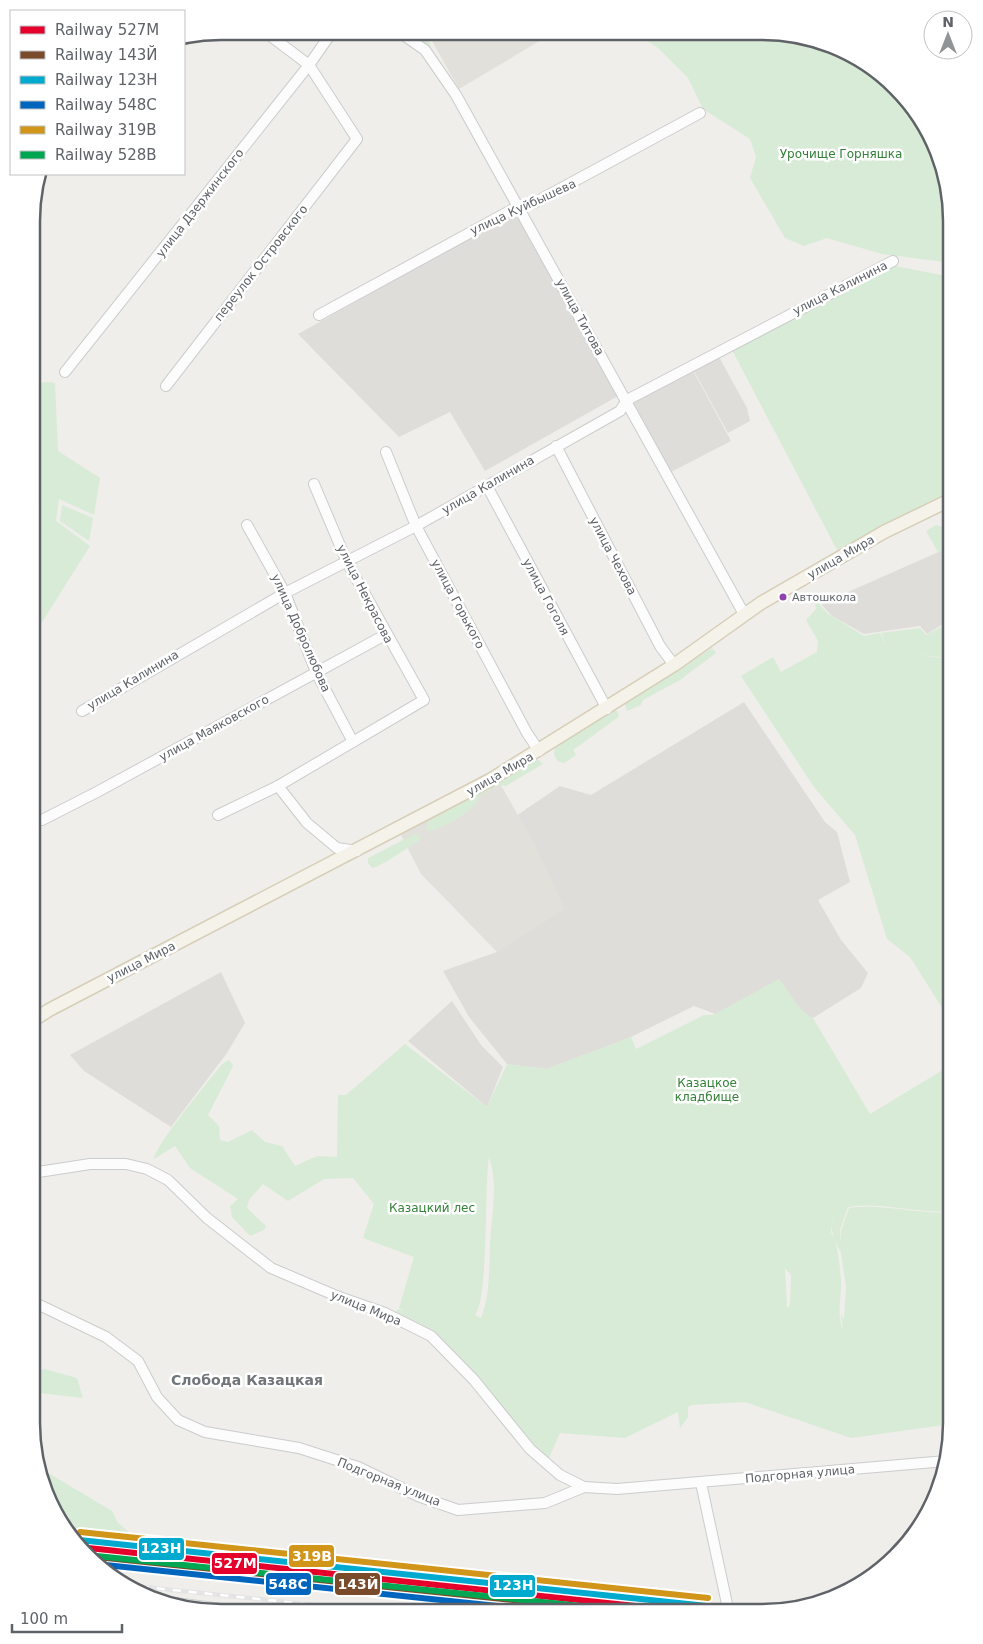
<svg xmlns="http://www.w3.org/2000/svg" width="983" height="1644" viewBox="0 0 983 1644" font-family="'DejaVu Sans',sans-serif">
	<rect width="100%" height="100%" fill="#efeeea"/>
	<g fill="#dfddda">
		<path d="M 515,213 L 618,396 L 485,471 L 450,412 L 399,437 L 298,334 Z"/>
		<path d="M 719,357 L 747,408 L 750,421 L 728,433 L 694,371 Z"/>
		<path d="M 690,365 L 731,441 L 671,472 L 631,398 Z"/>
		<path d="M 952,546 L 951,641 L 943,624 L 927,634 L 920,626 L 864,634 L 832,616 L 821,604 Z"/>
		<path d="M 744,702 L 825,822 L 837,832 L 850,882 L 818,900 L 841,940 L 868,973 L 861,988 L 813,1018 L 799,1014 L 718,1015 L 694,1006 L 631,1037 L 547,1069 L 507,1064 L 469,1017 L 443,971 L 497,952 L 513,818 L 560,786 L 591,795 Z"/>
		<path d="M 221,972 L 245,1023 L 227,1053 L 171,1127 L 84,1071 L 70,1055 Z"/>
		<path d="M 452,1001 L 481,1045 L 503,1067 L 487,1107 L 408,1041 Z"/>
	</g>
	<g fill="#e2e0da">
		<path d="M 427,32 L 544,32 L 548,36 L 459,89 Z"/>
		<path d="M 499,782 L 535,845 L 565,909 L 497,952 L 421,874 L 401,835 Z"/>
	</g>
	<g fill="#d8ebd6" fill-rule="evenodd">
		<path d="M 404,32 L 425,32 L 431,46 L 426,48 Z"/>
		<path d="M 635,32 L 787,33 L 835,46 L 878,71 L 913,106 L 937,148 L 952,221 L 952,263 L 882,254 L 827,238 L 804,246 L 785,238 L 750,178 L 756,157 L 750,139 L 703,109 L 688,78 L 658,48 Z"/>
		<path d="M 895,266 L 952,277 L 952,490 L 837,550 L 732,350 Z"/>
		<path d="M 49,382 L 55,383 L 58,451 L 100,478 L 94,515 L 59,499 L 56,521 L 90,546 L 32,638 L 33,383 Z"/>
		<path d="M 62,505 L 93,518 L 89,541 L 60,521 Z"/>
		<path d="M 936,525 L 948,528 L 952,534 L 952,545 L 938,552 L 926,531 Z"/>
		<path d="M 814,598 L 827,613 L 864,636 L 880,633 L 888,650 L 881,633 L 920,628 L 926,635 L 943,626 L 952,641 L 952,658 L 917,655 L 952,659 L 951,1022 L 910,957 L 887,939 L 855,835 L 814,787 L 741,676 L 773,657 L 781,672 L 817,652 L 818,641 L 806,620 L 816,609 Z"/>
		<path d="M 712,648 L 716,653 L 680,680 L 643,700 L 641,705 L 627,711 L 625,704 L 628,701 Z"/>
		<path d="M 615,709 L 619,715 L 617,718 L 573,750 L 576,755 L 564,763 L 557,761 L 554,754 L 555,748 Z"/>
		<path d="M 532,760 L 539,760 L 543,764 L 506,786 L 498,785 L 479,796 C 478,810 443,828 430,831 L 426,828 L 430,818 Z"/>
		<path d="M 417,833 L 422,839 C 413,844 379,868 372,868 L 368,863 L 368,858 Z"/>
		<path d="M 779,979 C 791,993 796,1009 813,1018 L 870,1114 L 951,1065 L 951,1211 C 917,1214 883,1201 848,1207 L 840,1230 L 840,1244 L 841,1231 L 849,1208 C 884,1203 917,1215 951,1212 L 951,1424 L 851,1438 L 745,1402 L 692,1405 L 688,1407 L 688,1417 L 680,1428 L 678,1412 L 625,1438 L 560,1433 L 548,1460 L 464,1365 L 395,1313 L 398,1309 L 404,1311 L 399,1308 L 414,1257 L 363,1238 L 374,1204 L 353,1178 L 324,1179 L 288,1201 L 263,1184 L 249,1200 L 247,1208 L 266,1226 L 264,1230 L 250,1236 L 232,1217 L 230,1206 L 238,1199 L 190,1168 L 175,1146 L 154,1159 C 156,1144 209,1081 222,1064 L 229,1060 L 233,1065 L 231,1070 L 208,1115 L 219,1126 L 220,1140 L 228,1142 L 252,1130 L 265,1142 L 282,1146 L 295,1166 L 317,1156 L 337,1157 L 338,1095 L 346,1095 L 405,1044 L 487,1107 L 507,1064 L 547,1069 L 631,1037 L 636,1049 L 704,1015 L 713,1015 ZM 489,1157 C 499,1187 491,1215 490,1246 C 489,1270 490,1295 481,1318 L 475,1315 C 489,1297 484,1187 489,1157 ZM 833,1218 L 831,1232 L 841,1253 L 846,1287 L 844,1319 L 841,1314 L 843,1330 C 836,1314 842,1297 841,1279 C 840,1269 839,1255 836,1244 C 833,1233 830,1230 833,1218 ZM 785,1268 L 791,1275 L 790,1305 L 787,1308 Z"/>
		<path d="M 45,1369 L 77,1378 L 83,1398 L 31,1392 L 31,1371 Z"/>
		<path d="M 40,1468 L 112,1511 L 118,1523 L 141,1543 L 68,1535 L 46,1496 Z"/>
	</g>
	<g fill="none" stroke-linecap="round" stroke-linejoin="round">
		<defs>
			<g id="minor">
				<path d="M 399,32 L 425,50 L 456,95 L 744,614"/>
				<path d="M 319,315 L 517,207 L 534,203 L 700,113"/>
				<path d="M 65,372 L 309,65 L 332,32"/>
				<path d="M 166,386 L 357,139 L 309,65 L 264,31"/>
				<path d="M 556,446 L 660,646 L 674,665"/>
				<path d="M 386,452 L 416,526 L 527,733 L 539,751"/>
				<path d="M 487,486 L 607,709"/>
				<path d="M 247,525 L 285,593 L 316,672 L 353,742"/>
				<path d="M 82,711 L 285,593 L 416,526 L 620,411 L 627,400 L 893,261"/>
				<path d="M 278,786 L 307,823 L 337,848 L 357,851"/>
				<path d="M 218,815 L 278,786 L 424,700 L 347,562 L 314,484"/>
				<path d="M 42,820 L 97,792 L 385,635"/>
				<path d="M 32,1173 L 90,1164 L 126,1164 L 147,1169 L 168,1180 L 207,1218 L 271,1268 L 339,1297 L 385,1313 L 431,1336 L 474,1380 L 530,1449 L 560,1475 L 584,1487"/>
				<path d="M 31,1301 L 106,1337 L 138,1361 L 157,1397 L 178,1420 L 205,1432 L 299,1448 L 358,1467 L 418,1496 L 458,1510 L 545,1503 L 584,1487 L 617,1489 L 946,1461"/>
				<path d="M 701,1483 L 729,1613"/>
				<path d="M 160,1601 L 236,1611"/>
			</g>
			<path id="major" d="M 32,1021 L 49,1010 L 490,780 L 674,665 L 761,603 L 884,532 L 952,499"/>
		</defs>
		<use href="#minor" stroke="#cbcccc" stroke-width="12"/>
		<use href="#major" stroke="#d7ceb8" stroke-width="15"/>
		<use href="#minor" stroke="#fdfcfc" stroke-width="10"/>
		<use href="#major" stroke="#f4f2e9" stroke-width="12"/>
		<defs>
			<g id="rail">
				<path d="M 125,1585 L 383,1612"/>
				<path d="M 513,1612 L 564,1612"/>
			</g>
		</defs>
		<use href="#rail" stroke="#e4e4e4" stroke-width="4.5"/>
		<use href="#rail" stroke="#fff" stroke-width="2.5" stroke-dasharray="8" stroke-linecap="butt"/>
		<defs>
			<path id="rail-1" d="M 79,1547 L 702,1613"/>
			<path id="rail-2" d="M 87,1556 L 628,1612"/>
			<path id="rail-3" d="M 79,1540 L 707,1606"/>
			<path id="rail-4" d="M 96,1564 L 555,1612"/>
			<path id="rail-5" d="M 80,1532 L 708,1598"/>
			<path id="rail-6" d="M 87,1555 L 640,1612"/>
		</defs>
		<use href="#rail-1" stroke="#fff" stroke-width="10"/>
		<use href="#rail-2" stroke="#fff" stroke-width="10"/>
		<use href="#rail-3" stroke="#fff" stroke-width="10"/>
		<use href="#rail-4" stroke="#fff" stroke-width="10"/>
		<use href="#rail-5" stroke="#fff" stroke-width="10"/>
		<use href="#rail-6" stroke="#fff" stroke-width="10"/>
		<use href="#rail-1" stroke="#e4002b" stroke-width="6"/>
		<use href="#rail-2" stroke="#7a4b2a" stroke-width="6"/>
		<use href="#rail-3" stroke="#00a9ce" stroke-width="6"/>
		<use href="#rail-4" stroke="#0065bd" stroke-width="6"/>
		<use href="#rail-5" stroke="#d1951a" stroke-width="6"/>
		<use href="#rail-6" stroke="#00a651" stroke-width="6"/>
	</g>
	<circle fill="#8e44ad" stroke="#fff" stroke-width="2" cx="783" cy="597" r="4.5"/>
	<g text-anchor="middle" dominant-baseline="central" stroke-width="5" stroke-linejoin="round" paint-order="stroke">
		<g font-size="11" fill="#5f6368" stroke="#fff" text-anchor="start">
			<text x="792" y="597">Автошкола</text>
		</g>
		<g font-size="12" fill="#348238" stroke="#fff">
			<text x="841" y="154">Урочище Горняшка</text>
			<text x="707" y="1083">Казацкое<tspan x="707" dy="14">кладбище</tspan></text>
			<text x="432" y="1208">Казацкий лес</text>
		</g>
		<g font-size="12" fill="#5f6368" stroke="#fff">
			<text transform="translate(200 203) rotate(-52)">улица Дзержинского</text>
			<text transform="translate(523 207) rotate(-25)">улица Куйбышева</text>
			<text transform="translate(261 263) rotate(-52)">переулок Островского</text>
			<text transform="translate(840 288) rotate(-27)">улица Калинина</text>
			<text transform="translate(580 317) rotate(61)">улица Титова</text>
			<text transform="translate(488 485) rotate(-30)">улица Калинина</text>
			<text transform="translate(613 556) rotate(62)">улица Чехова</text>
			<text transform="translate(841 557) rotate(-30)">улица Мира</text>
			<text transform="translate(365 594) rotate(63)">улица Некрасова</text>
			<text transform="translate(546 597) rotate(62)">улица Гоголя</text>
			<text transform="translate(458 604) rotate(62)">улица Горького</text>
			<text transform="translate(301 633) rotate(66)">улица Добролюбова</text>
			<text transform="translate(133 680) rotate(-31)">улица Калинина</text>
			<text transform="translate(214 728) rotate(-29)">улица Маяковского</text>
			<text transform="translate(500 774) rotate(-30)">улица Мира</text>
			<text transform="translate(141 962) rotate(-27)">улица Мира</text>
			<text transform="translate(366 1308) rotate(22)">улица Мира</text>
			<text transform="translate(800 1474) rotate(-5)">Подгорная улица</text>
			<text transform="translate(389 1482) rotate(22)">Подгорная улица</text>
		</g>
		<g font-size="14" font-weight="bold" fill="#70757a" stroke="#fff">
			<text x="247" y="1380">Слобода Казацкая</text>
		</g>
	</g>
	<path d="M0 0H983V1644H0ZM221 40H762A181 181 0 0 1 943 221V1423A181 181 0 0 1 762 1604H221A181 181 0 0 1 40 1423V221A181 181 0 0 1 221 40Z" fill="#fff" fill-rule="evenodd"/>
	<path fill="none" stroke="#5f6368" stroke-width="2.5" d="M221 40H762A181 181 0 0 1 943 221V1423A181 181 0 0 1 762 1604H221A181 181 0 0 1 40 1423V221A181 181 0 0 1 221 40Z"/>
	<g stroke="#fff" stroke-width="2">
		<rect x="138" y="1537" width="47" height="24" rx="5" fill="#00a9ce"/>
		<rect x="288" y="1544" width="47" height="24" rx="5" fill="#d1951a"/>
		<rect x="211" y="1552" width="47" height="23" rx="5" fill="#e4002b"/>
		<rect x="334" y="1572" width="47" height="24" rx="5" fill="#7a4b2a"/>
		<rect x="265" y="1572" width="47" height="24" rx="5" fill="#0065bd"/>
		<rect x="489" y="1574" width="47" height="24" rx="5" fill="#00a9ce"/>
	</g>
	<g font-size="14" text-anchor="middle" font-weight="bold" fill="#fff">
		<text x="161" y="1553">123Н</text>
		<text x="312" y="1561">319В</text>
		<text x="235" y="1568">527М</text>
		<text x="358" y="1589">143Й</text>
		<text x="288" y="1589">548С</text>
		<text x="513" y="1590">123Н</text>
	</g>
	<rect x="10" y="10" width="175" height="165" fill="#ffffff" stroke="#bfc1c3"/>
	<rect x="20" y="26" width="25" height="8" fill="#e4002b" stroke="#bfc1c3"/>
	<text x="55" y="35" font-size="15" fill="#5f6368">Railway 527М</text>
	<rect x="20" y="51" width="25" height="8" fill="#7a4b2a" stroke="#bfc1c3"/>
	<text x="55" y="60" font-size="15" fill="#5f6368">Railway 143Й</text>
	<rect x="20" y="76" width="25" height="8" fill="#00a9ce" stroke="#bfc1c3"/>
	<text x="55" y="85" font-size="15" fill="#5f6368">Railway 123Н</text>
	<rect x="20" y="101" width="25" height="8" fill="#0065bd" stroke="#bfc1c3"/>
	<text x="55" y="110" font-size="15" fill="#5f6368">Railway 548С</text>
	<rect x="20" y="126" width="25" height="8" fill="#d1951a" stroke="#bfc1c3"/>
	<text x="55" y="135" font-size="15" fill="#5f6368">Railway 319В</text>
	<rect x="20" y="151" width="25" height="8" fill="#00a651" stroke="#bfc1c3"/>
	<text x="55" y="160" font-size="15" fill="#5f6368">Railway 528В</text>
	<g transform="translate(948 35)"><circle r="24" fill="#ffffff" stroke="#bfc1c3"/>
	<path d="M0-4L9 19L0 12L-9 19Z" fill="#919496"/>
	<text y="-8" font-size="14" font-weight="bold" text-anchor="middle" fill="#5f6368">N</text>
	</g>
	<path d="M12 1624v8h110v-8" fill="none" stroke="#5f6368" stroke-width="2.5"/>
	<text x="20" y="1624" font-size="15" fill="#5f6368" stroke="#ffffff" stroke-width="4" paint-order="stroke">100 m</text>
</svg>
